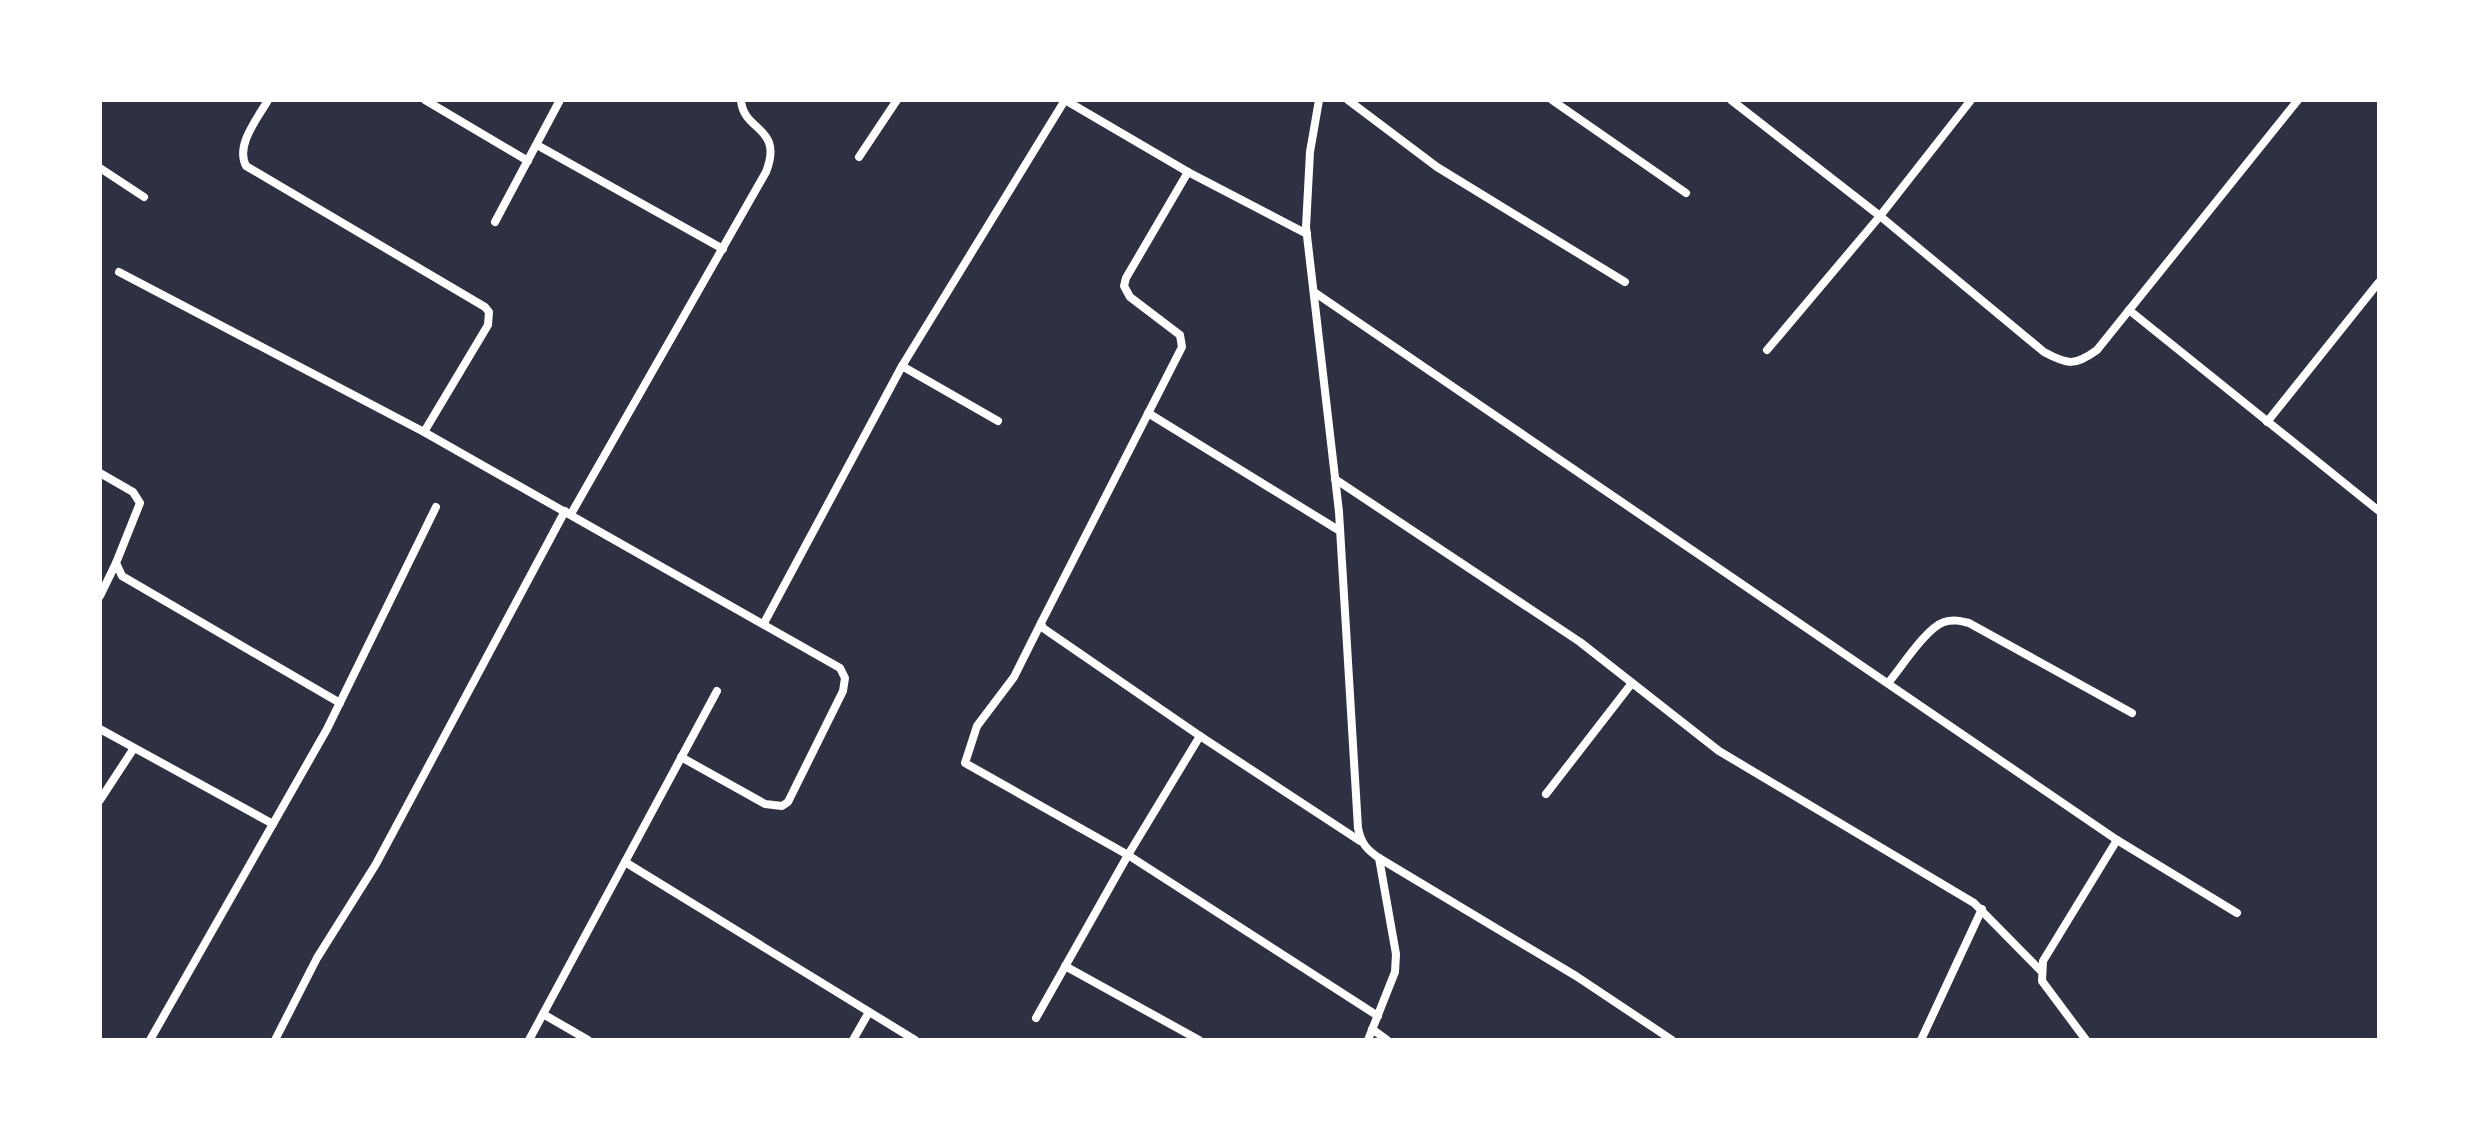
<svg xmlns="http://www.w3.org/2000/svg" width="2479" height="1140" viewBox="0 0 2479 1140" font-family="Poppins,sans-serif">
	<rect width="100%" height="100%" fill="#2d3142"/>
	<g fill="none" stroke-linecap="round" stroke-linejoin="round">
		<g stroke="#fff" stroke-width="8">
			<path d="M 268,100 C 258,118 235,145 246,166 L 485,307 L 489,312 L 488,325 L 424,432"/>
			<path d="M 425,100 L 528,161"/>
			<path d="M 1319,100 L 1310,152 L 1306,227 L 1339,512 L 1358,828 C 1361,843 1366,849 1379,858 L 1576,976 L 1672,1040"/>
			<path d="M 1348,100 L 1437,167 L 1625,282"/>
			<path d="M 1552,100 L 1686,193"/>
			<path d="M 1731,100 L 1880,216 L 2044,352 C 2068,365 2075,366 2097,350 L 2298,100"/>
			<path d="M 537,145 L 723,249"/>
			<path d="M 859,157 L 897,100"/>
			<path d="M 100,168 L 144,197"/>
			<path d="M 1188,172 L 1126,278 L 1124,286 L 1130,297 L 1180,335 L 1182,347 L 1041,623 L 1043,628 L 1200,736 L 1360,841"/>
			<path d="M 495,222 L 560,100"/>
			<path d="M 119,272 L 424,432 L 840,668 L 845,678 L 843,691 L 788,802 L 782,806 L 765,804 L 681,757"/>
			<path d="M 1314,292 L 2117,840 L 2237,913"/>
			<path d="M 2129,310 L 2379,511"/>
			<path d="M 1767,350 L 1880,216 L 1971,100"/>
			<path d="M 902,366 L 998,421"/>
			<path d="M 1148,413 L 1340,531"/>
			<path d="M 2267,422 L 2379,282"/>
			<path d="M 100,473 L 133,492 L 140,503 L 116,563 L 122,576 L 340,703"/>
			<path d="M 1335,479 L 1580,642 L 1719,751 L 1974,903 L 2041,971"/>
			<path d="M 571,514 L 766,172 C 784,126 743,132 741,100"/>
			<path d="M 100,596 L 116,563"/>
			<path d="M 764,623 L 902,366 L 1065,100 L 1188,172 L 1307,234"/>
			<path d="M 1041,623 L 1014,677 L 977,726 L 965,763 L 1128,855 L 1378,1016"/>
			<path d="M 1888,683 C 1901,668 1926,628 1944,622 C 1953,619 1961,621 1969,623 L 2132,713"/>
			<path d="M 100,729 L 273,824"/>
			<path d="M 1546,794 L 1632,683"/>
			<path d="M 100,800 L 134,748"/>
			<path d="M 625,862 L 915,1040"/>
			<path d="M 1065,966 L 1199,1040"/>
			<path d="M 543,1014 L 588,1040"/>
			<path d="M 1036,1018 L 1128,855 L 1200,736"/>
			<path d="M 1372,1029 L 1387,1040"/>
			<path d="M 150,1040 L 327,729 L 436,507"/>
			<path d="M 275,1040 L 317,958 L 376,864 L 565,511"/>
			<path d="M 529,1040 L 717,691"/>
			<path d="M 853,1040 L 869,1012"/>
			<path d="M 1368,1040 L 1395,972 L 1396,954 L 1379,858"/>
			<path d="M 1921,1040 L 1982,909"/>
			<path d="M 2086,1040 L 2042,981 L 2043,961 L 2117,840"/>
		</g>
	</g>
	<rect width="2479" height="1140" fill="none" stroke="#ffffff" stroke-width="204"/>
</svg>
